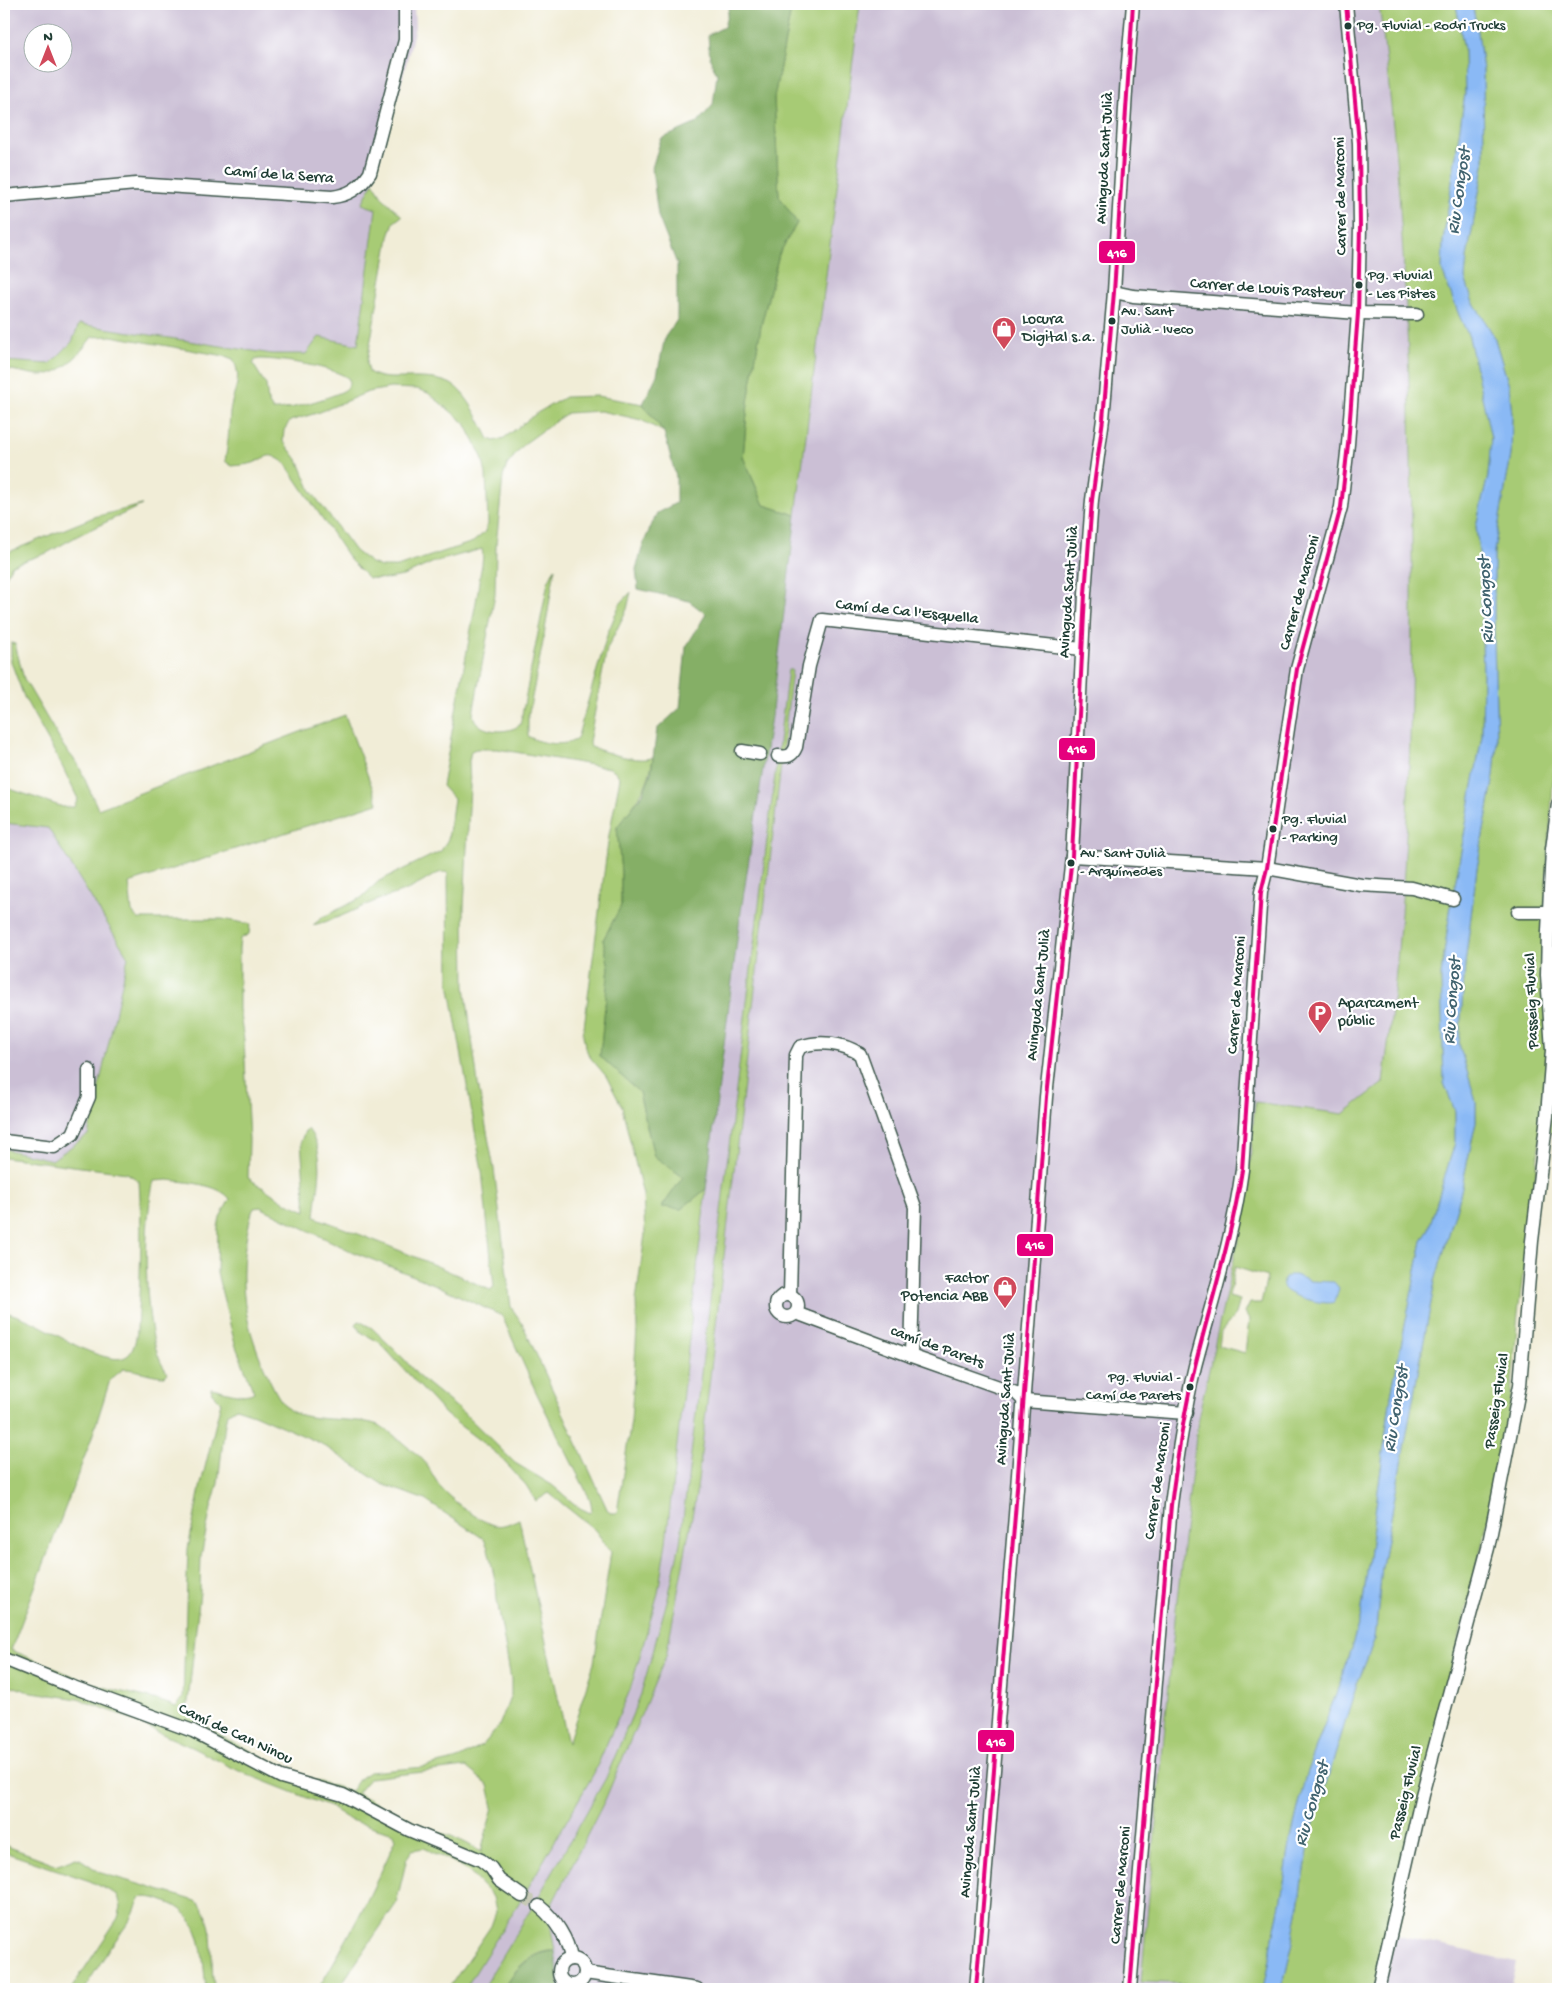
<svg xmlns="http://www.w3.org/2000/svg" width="1562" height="1993" viewBox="0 0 1562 1993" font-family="'Gochi Hand',sans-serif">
	<rect width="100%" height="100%" fill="#fff"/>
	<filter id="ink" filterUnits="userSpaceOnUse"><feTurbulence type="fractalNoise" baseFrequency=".02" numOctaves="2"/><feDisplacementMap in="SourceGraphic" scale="10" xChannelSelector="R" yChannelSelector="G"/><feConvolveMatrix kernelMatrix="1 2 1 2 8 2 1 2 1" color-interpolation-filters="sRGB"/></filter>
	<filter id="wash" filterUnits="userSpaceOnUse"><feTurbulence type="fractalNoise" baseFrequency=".0096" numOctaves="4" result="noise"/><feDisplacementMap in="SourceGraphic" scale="20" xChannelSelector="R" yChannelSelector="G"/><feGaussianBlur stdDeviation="1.12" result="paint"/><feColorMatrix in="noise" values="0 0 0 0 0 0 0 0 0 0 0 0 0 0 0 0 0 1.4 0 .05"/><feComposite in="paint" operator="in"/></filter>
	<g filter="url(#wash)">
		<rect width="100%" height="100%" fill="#f1edd7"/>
		<g fill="#cbbfd5" fill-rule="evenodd">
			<path d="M 4,4 L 414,4 L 415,27 L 405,69 L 373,182 L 362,204 L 376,209 L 358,345 L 319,338 L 306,354 L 272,354 L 79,324 L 72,342 L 50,364 L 4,361 ZM 32,32 L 62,32 L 62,62 L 32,62 Z"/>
			<path d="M 860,4 L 1379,4 L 1387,63 L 1406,285 L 1412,442 L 1413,661 L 1405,874 L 1393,1013 L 1370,1178 L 1272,1272 L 1232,1261 L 1225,1297 L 1141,1982 L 1200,1984 L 1199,1989 L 560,1989 L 548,1912 L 605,1800 L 666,1656 L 697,1489 L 792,671 L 788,670 L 680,1543 L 669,1594 L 641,1694 L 606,1778 L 536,1901 L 482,1989 L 465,1989 L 525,1893 L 594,1773 L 630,1690 L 658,1593 L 666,1542 L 706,1189 L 739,924 L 772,710 Z"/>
			<path d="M 4,823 L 48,828 L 128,957 L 88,1135 L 52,1160 L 4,1149 Z"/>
			<path d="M 1386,1933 L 1516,1962 L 1510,1989 L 1374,1989 Z"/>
		</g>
		<g fill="#a7cb75" stroke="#638454" fill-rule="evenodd">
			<path d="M 792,4 L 860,4 L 796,515 L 764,505 L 743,457 L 748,402 L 761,326 L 779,254 L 797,223 L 779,196 L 774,98 Z"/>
			<path d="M 1379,4 L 1456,4 L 1464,50 L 1465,94 L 1443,242 L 1442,270 L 1459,315 L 1469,337 L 1490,432 L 1491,448 L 1488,476 L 1476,526 L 1480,561 L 1483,675 L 1482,736 L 1450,912 L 1441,975 L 1444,1083 L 1455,1111 L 1455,1143 L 1428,1231 L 1422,1241 L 1391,1395 L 1361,1616 L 1343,1675 L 1306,1774 L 1291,1838 L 1284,1883 L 1263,1989 L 1199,1989 L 1200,1984 L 1141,1982 L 1176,1609 L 1198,1419 L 1247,1200 L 1255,1102 L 1343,1114 L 1383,1083 C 1408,903 1413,722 1412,540 C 1411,361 1403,182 1379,4 ZM 1235,1267 L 1267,1277 L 1261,1303 L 1250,1303 L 1245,1313 L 1249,1320 L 1245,1353 L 1219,1346 L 1221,1332 L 1236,1314 L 1240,1300 L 1229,1297 Z"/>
			<path d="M 1472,4 L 1558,4 L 1558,742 L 1553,783 L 1544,916 L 1558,917 L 1558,1133 L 1541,1132 L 1518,1313 L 1510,1408 L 1486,1528 L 1374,1989 L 1282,1989 L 1293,1942 L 1311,1833 L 1357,1684 L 1375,1639 L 1382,1566 L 1435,1281 L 1459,1200 L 1476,1122 L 1476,1102 L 1459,1044 L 1465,964 L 1477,868 L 1494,776 L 1497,741 L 1494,641 L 1494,551 L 1511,455 L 1512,415 L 1509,386 L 1494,336 L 1472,300 L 1465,278 L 1467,257 L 1484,165 L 1483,71 L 1478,32 Z"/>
			<path d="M 373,182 L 383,198 L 402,216 L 394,222 L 389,237 L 367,362 L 369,372 C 379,379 391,378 403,378 C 417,378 435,377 449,383 C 467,391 480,422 489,439 L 494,441 L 504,438 L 537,413 L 565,397 L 597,396 L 643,404 L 664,432 L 641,420 L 624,416 L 600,411 L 567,413 L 524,444 L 507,465 L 503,477 L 496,545 L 495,594 L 473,714 C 475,733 507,735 520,725 L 548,582 L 555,568 L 543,642 L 528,717 L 528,736 C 540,744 565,747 577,739 L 608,632 L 620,604 L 631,592 L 627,609 L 607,649 L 589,742 L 591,747 C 605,752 640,764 653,757 C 649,788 636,803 617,827 L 621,872 L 621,906 L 603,940 L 609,967 L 600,1056 L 639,1092 L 654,1156 L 683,1177 L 663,1206 L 681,1209 L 706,1189 L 666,1542 L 658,1593 L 630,1690 L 594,1773 L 525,1893 L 465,1989 L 448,1989 L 491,1926 L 496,1912 L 493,1897 L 469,1872 L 455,1863 L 424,1848 L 412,1850 L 407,1858 L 396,1904 L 338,1989 L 318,1989 C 347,1941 373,1891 396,1839 L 394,1833 L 350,1820 L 330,1807 L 239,1771 L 193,1748 L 114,1712 L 78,1699 L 26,1691 L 4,1683 L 4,1312 C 43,1320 72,1351 111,1358 C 121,1360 129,1358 133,1348 C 138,1337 137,1322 138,1311 C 141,1267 142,1224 139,1181 L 127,1173 L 4,1157 L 4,1149 L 52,1160 L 88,1135 L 128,957 L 48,828 L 4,823 L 4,787 L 63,807 L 74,807 L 78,799 L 62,766 L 24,697 L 11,662 L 11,643 L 15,644 L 24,679 L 64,747 L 78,764 L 98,809 L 345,715 L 378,803 L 129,883 L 132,912 L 138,919 L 222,919 L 250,924 L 249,934 L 240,939 L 239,948 L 239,1009 L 244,1040 L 249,1140 L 248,1178 L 285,1202 L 306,1211 L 301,1141 L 305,1131 L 308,1129 C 328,1155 317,1187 315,1217 C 374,1240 433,1263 490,1290 L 494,1287 L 482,1171 L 449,983 L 448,873 C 438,869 427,881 417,885 C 405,892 391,895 378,900 C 355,909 337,920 313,925 L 323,917 L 361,898 L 379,881 L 441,851 L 448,839 L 454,799 L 442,786 L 478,591 C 478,578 485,560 482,549 L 434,562 L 403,576 L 387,579 L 368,578 L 351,561 L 285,463 C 267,451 271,456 253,463 C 247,465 239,465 232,466 L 225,461 C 228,445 229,430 230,413 C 232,392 244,381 233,359 L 225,356 L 111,336 L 92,337 C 79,354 63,376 39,375 C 27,374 16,370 4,369 L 4,361 L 50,364 L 72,342 L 79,324 L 272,354 L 306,354 L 319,337 L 358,345 L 376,209 L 362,204 ZM 260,359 C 279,359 335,367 349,379 C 349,384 349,387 345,390 C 336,396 283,412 273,410 L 268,402 L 266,385 L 253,364 L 255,360 ZM 390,388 L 417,389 L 428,393 L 465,423 L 482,457 L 486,474 L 488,524 L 484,533 L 473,542 L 397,567 L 381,567 L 371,563 L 355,551 L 311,491 L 299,462 L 283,441 L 284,430 L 290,421 L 320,412 L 368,392 ZM 476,749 L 497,749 L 610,768 L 615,771 L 620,778 L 609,835 L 583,1035 L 585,1046 L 589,1056 L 606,1076 L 622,1107 L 643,1195 L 645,1234 L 636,1301 L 637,1329 L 631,1421 L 617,1513 L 610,1513 L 607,1509 L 522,1323 L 511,1307 L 494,1169 L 478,1084 L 465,986 L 464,908 L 470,787 L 469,761 L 471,751 ZM 168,1180 C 185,1182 219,1184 230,1199 L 220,1217 L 218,1227 L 217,1273 L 235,1344 L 254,1392 C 243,1399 224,1390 211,1388 L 212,1393 L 221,1402 L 200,1488 L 188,1549 L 183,1698 L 176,1707 C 152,1696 126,1694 101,1686 C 70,1676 41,1662 11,1650 L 91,1440 L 110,1380 L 123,1369 C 138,1369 150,1376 165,1376 L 168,1373 C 141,1345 143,1218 154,1181 ZM 260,1207 L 353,1252 L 434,1284 L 502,1316 L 537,1394 L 590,1499 L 592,1509 L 590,1513 L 578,1507 L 552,1485 L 515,1463 L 466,1415 L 419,1377 L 404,1359 L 372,1328 L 359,1321 L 356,1324 L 361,1332 L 379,1342 L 445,1414 L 496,1453 L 526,1485 L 536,1501 L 549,1493 L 595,1530 L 611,1552 L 594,1663 L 568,1743 L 519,1519 C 511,1523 503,1527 494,1525 C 480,1522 450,1499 441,1488 C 432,1476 427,1460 414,1452 C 403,1444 390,1430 378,1425 C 356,1416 301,1424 286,1407 C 278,1398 272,1385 267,1374 C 241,1317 236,1273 252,1212 L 254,1208 ZM 236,1408 L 254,1414 L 320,1443 L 382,1484 L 425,1500 L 484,1539 L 488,1548 L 496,1585 L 497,1600 L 511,1679 L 511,1695 L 499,1726 L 483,1745 L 460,1758 L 451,1761 L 424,1767 L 369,1772 L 360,1778 L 351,1791 L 300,1776 L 227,1739 L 209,1728 L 187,1711 L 200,1592 L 201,1556 L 211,1508 L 218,1483 L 225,1423 L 227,1414 ZM 466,1767 L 488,1785 L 493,1807 L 481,1852 L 468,1844 L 449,1835 L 430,1831 L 412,1823 L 357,1793 L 370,1778 Z"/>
			<path d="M 142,505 L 81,534 L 47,553 L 12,565 L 4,580 L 4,554 L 94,517 Z"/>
			<path d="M 788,670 L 792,670 L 697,1489 L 666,1656 L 605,1800 L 548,1912 L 555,1951 C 532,1949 513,1971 503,1989 L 482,1989 L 536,1901 L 606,1778 L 641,1694 L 669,1594 L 680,1543 Z"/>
			<path d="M 4,1845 L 58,1865 L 76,1858 L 80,1859 L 101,1873 L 196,1901 C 219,1919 208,1964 215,1989 L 206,1989 C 202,1955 204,1912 163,1901 C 155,1898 148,1896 140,1898 L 131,1919 L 110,1948 L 84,1989 L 71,1989 L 118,1918 L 121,1907 L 118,1895 L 90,1881 L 4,1852 Z"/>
		</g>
		<g fill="#85af66" stroke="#52764d">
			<path d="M 730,4 L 792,4 L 774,98 L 779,196 L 797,223 L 779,254 L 761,326 L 748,402 L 743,457 L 764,505 L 796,515 L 772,710 L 739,924 L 706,1189 L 681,1209 L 662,1207 L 683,1177 L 654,1156 L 639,1092 L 600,1056 L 609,967 L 603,940 L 621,906 L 621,872 L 617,827 L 643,794 L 651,773 L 657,729 L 680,708 L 686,647 L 706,614 L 689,601 L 638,589 L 636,569 L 644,542 L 657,513 L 676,503 L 676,477 L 664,432 L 643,404 L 657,375 L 665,337 L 677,320 L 677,264 L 658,216 L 652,168 L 661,139 L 697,123 L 713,105 L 717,74 L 710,59 L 708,35 L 724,27 Z"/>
			<path d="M 551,1951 L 555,1951 L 560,1989 L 503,1989 C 514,1971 529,1954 551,1951 Z"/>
		</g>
		<g fill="#8ab9f5" stroke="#547b94">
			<path d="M 1456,4 L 1472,4 L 1478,32 L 1483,71 L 1484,165 L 1467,257 L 1465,278 L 1472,300 L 1494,336 L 1509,386 L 1512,415 L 1511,455 L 1494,551 L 1494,641 L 1497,741 L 1494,776 L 1477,868 L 1465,964 L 1459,1044 L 1476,1102 L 1476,1122 L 1459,1200 L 1435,1281 L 1382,1566 L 1375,1639 L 1357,1684 L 1311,1833 L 1293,1942 L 1282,1989 L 1263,1989 L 1284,1883 L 1291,1838 L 1306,1774 L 1343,1675 L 1361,1616 L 1391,1395 L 1422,1241 L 1428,1231 L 1455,1143 L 1455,1111 L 1444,1083 L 1441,975 L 1450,912 L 1482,736 L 1483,675 L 1480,561 L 1476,526 L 1488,476 L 1491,438 L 1469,337 L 1459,315 L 1442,270 L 1443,242 L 1465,94 L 1464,50 Z"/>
			<path d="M 1289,1275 L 1295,1275 L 1310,1281 L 1334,1282 L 1339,1288 L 1335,1302 C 1326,1306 1289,1297 1283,1287 C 1282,1285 1283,1283 1283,1280 Z"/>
		</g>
	</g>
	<g filter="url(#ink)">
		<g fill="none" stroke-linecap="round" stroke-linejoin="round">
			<path stroke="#c7cab6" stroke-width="12" stroke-dasharray="12 6" stroke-linecap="butt" d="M 522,1896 L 539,1906"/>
			<defs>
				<g id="minor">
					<path d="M 4,196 L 136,184 L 332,197 C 349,195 360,188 370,173 L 405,40 L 405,4"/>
					<path d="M 1114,292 L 1133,296 L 1358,313 L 1417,314"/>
					<path d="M 742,751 L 760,754"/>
					<path d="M 778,756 C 787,757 792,757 796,747 L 809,666 L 822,620 L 1082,649"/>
					<path d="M 1072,856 L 1267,868 L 1361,885 L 1412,888 L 1453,899"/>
					<path d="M 1518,912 L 1549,912"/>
					<path d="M 4,1141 L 54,1147 L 73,1134 L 89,1097 L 89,1070"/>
					<circle cx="787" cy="1306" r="11"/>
					<path d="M 790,1295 L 796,1055 L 800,1047 C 819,1040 843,1043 860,1054 L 915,1207 L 911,1356"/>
					<path d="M 796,1313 L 911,1356 L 1016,1393 L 1024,1401 L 1186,1413"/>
					<path d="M 4,1659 L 73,1687 L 193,1731 L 281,1777 L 343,1795 L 409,1830 L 481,1860 L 491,1868 L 499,1880 L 522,1896"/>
					<path d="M 539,1906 C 555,1919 568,1939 571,1959"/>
					<circle cx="572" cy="1972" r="13"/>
					<path d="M 585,1973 L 697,1989"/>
					<path d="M 976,1989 L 1015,1515 L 1046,1097 L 1072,856 L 1085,594 L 1092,500 L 1103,419 L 1114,292 L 1127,75 L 1133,4"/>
					<path d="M 1130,1989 L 1171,1505 C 1177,1459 1184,1412 1195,1366 C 1212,1301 1233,1237 1242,1170 L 1261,892 L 1267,868 L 1297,669 L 1341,507 L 1348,444 L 1358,313 L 1360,227 L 1359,143 L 1346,4"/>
					<path d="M 1378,1989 L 1422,1795 L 1488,1548 L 1520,1385 L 1532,1241 L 1547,1116 L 1552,1050 L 1547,975 L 1548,931 L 1552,849 L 1558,804"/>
				</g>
			</defs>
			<use href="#minor" stroke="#3e574c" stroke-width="15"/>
			<use href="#minor" stroke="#fff" stroke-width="12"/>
			<defs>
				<g id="bus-1">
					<path d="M 976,1989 L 1015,1515 L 1046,1097 L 1072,856 L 1085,594 L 1092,500 L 1103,419 L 1114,292 L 1133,4"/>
					<path d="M 1130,1989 L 1171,1505 C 1177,1459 1184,1412 1195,1366 C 1211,1301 1232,1237 1242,1170 L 1261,892 L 1267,868 L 1297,669 L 1341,507 L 1348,444 L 1358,313 L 1360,227 L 1359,143 L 1346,4"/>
				</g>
			</defs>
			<use href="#bus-1" stroke="#fff" stroke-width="8"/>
			<use href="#bus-1" stroke="#e5007d" stroke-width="4"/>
		</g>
	</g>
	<defs>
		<symbol id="shop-pin" viewBox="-11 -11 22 30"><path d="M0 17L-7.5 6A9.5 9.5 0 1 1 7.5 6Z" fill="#d1495b" stroke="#fff"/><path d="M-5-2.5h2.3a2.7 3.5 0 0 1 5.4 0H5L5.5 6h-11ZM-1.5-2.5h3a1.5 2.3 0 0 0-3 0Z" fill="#fff"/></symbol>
		<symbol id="parking-pin" viewBox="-11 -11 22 30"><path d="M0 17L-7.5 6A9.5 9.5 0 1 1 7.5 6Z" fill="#d1495b" stroke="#fff"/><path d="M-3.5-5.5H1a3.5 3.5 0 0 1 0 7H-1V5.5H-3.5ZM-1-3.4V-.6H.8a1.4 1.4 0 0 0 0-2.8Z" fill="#fff"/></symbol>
	</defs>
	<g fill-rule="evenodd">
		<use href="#shop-pin" x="990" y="315" width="28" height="38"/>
		<use href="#parking-pin" x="1306" y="999" width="28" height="38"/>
		<use href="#shop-pin" x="991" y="1274" width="28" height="38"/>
	</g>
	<g fill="#1f3d34" stroke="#fff" stroke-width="2">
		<circle cx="1348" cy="26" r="4.5"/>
		<circle cx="1359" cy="285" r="4.5"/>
		<circle cx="1112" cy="321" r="4.5"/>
		<circle cx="1273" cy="829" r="4.5"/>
		<circle cx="1071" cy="863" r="4.5"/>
		<circle cx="1190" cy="1387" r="4.5"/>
	</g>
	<g text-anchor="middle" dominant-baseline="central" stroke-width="4.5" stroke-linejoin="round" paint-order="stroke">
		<g font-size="15" fill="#1f3d34" stroke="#fff" text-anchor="start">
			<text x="1357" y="26">Pg. Fluvial - Rodri Trucks</text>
			<text x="1368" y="276">Pg. Fluvial<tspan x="1368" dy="18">- Les Pistes</tspan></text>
			<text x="1121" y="312">Av. Sant<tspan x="1121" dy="18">Julià - Iveco</tspan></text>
			<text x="1282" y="820">Pg. Fluvial<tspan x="1282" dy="18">- Parking</tspan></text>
			<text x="1080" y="854">Av. Sant Julià<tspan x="1080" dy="18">- Arquímedes</tspan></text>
			<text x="1181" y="1378" text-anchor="end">Pg. Fluvial -<tspan x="1181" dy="18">Camí de Parets</tspan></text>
		</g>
		<g font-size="16" fill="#1f3d34" stroke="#fff">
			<text transform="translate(1106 158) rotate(-87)">Avinguda Sant Julià</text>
			<text transform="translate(279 176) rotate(4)">Camí de la Serra</text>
			<text transform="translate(1342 196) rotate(-91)">Carrer de Marconi</text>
			<text transform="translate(1267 290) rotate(4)">Carrer de Louis Pasteur</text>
			<text transform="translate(1070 592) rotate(-86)">Avinguda Sant Julià</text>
			<text transform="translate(1301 593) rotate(-75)">Carrer de Marconi</text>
			<text transform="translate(907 613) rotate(6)">Camí de Ca l'Esquella</text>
			<text transform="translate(1040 995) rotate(-84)">Avinguda Sant Julià</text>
			<text transform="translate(1238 995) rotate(-86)">Carrer de Marconi</text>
			<text transform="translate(1533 1001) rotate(-92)">Passeig Fluvial</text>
			<text transform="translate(937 1348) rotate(20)">camí de Parets</text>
			<text transform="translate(1007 1399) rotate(-86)">Avinguda Sant Julià</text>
			<text transform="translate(1498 1401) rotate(-81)">Passeig Fluvial</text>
			<text transform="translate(1159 1481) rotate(-82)">Carrer de Marconi</text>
			<text transform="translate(235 1735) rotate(25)">Camí de Can Ninou</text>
			<text transform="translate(1407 1793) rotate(-76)">Passeig Fluvial</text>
			<text transform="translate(972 1832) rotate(-85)">Avinguda Sant Julià</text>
			<text transform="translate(1122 1885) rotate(-85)">Carrer de Marconi</text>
		</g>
		<g font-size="16" fill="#1f3d34" stroke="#fff" text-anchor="start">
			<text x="1022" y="320">Locura<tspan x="1022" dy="18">Digital s.a.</tspan></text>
			<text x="1338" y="1004">Aparcament<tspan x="1338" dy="18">públic</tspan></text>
			<text x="988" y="1279" text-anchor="end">Factor<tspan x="988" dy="18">Potencia ABB</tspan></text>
		</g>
		<g font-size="18" font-style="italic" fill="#3f626e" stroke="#fff">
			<text transform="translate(1460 191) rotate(-82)">Riu Congost</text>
			<text transform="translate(1487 600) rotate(-93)">Riu Congost</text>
			<text transform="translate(1453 1001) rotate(-86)">Riu Congost</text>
			<text transform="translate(1397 1409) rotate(-81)">Riu Congost</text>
			<text transform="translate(1313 1804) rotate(-74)">Riu Congost</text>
		</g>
	</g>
	<g stroke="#fff" stroke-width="2">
		<rect x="1098" y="240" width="38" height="24" rx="5" fill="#e5007d"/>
		<rect x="1058" y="737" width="38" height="24" rx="5" fill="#e5007d"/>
		<rect x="1016" y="1233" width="38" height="24" rx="5" fill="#e5007d"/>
		<rect x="977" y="1729" width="38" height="24" rx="5" fill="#e5007d"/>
	</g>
	<g font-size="14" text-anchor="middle" font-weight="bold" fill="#fff">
		<text x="1117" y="257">416</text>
		<text x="1077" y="753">416</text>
		<text x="1035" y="1249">416</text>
		<text x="996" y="1746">416</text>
	</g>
	<rect width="1562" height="1993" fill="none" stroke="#fff" stroke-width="20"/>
	<g transform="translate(48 48)"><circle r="24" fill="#ffffff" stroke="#a5b1ae"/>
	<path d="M0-4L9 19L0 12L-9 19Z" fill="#d1495b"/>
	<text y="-8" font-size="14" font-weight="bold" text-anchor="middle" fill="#1f3d34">N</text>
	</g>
</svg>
